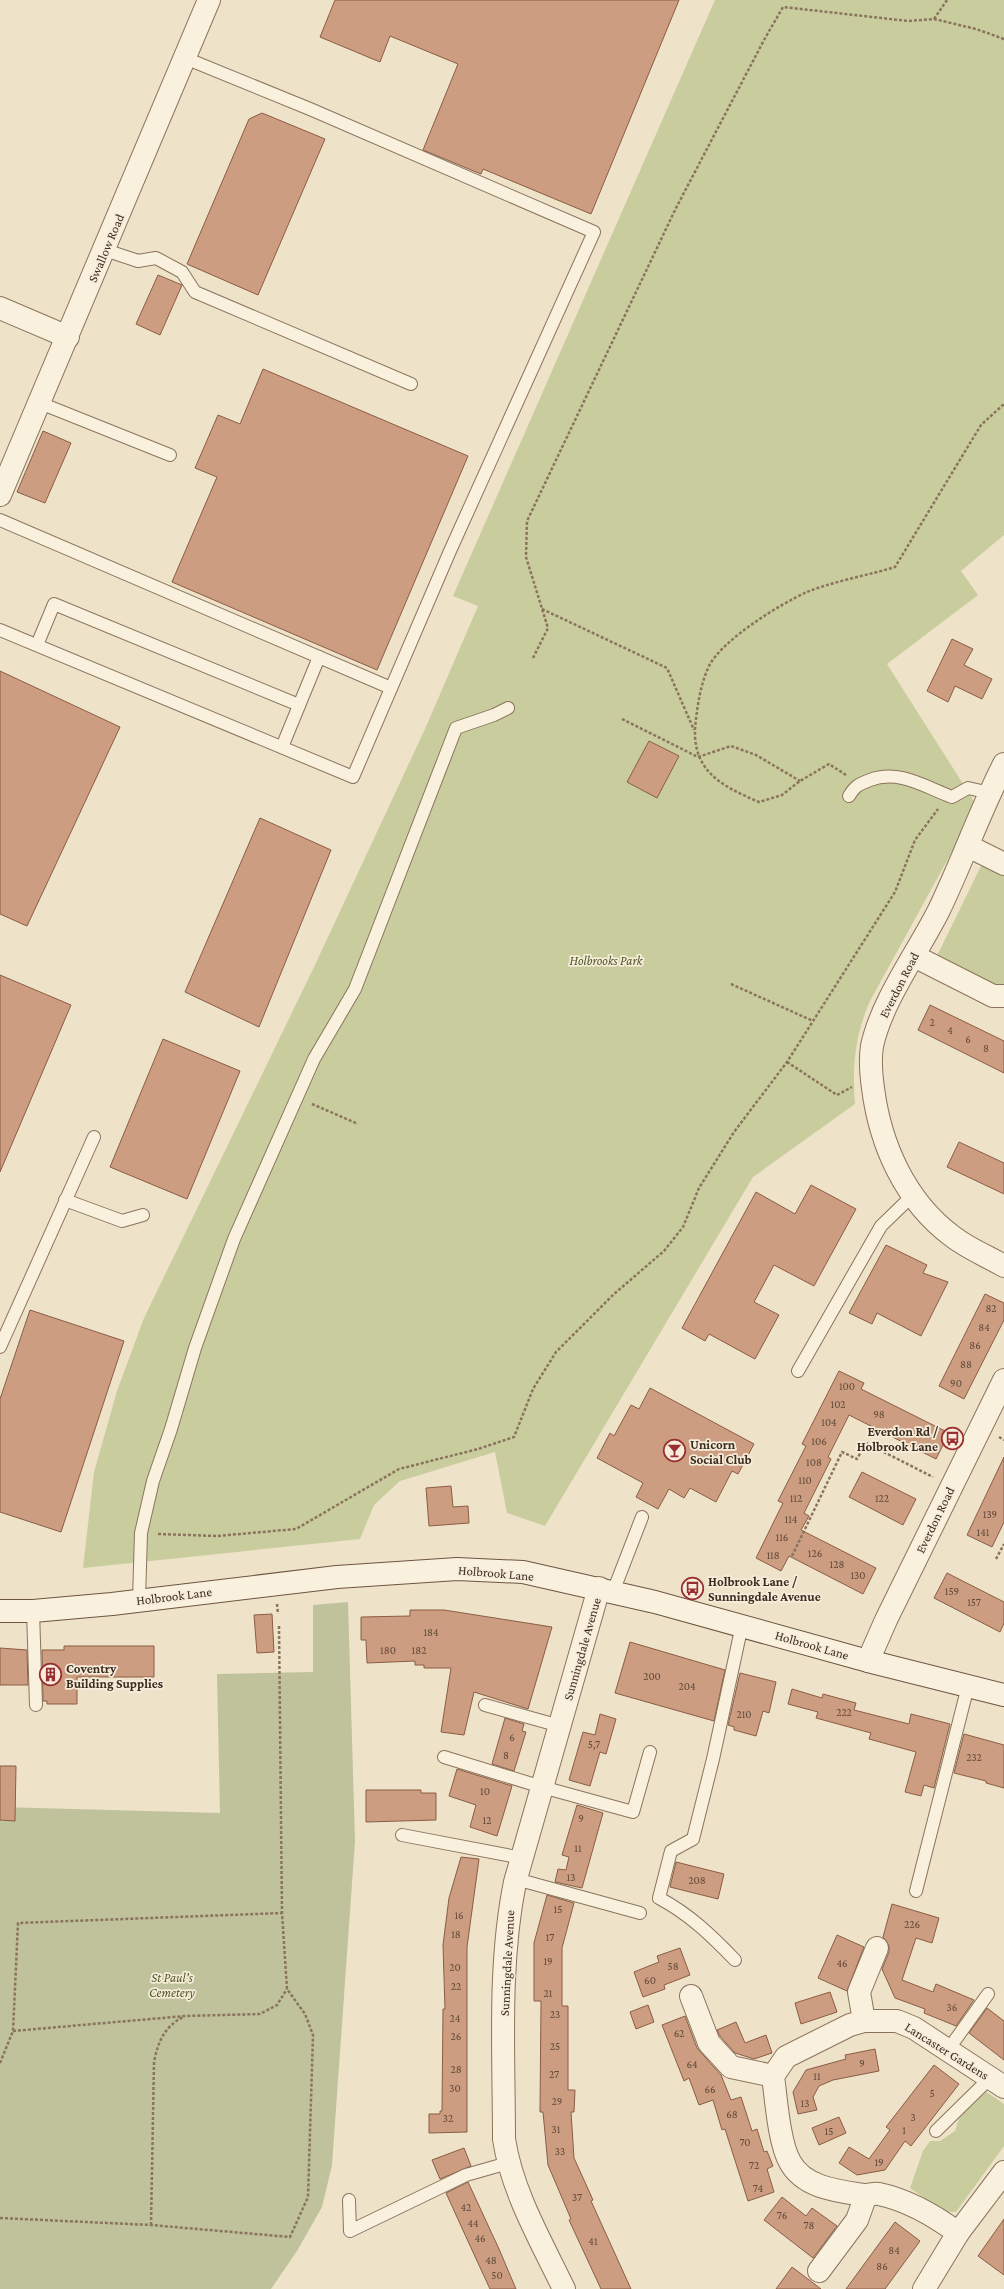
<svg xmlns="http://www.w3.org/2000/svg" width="1004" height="2289" viewBox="0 0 1004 2289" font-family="'Crimson Pro',serif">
	<rect width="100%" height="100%" fill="#eee2c9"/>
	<g fill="#c9cd9d">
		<path d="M 715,0 L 1004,0 L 1004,535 L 961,571 L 978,595 L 887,664 L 977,806 L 870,1001 C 855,1035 852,1067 855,1104 L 753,1177 L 545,1526 L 507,1513 L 495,1452 L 400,1481 L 374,1505 L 360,1539 L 83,1568 L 94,1472 L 117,1391 L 144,1318 L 314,967 L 425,729 L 478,606 L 453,596 Z"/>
		<path d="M 982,864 L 1004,875 L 1004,986 L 1000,988 L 937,956 Z"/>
		<path d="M 985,2091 L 1004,2104 L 1004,2146 L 956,2212 L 944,2212 L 910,2188 L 923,2151 L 930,2141 L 940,2141 L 955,2131 L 960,2115 Z"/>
	</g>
	<path fill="#bfc29b" d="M 348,1602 L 355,1841 L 332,2165 L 322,2207 L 297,2251 L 271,2289 L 0,2289 L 0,1807 L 220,1813 L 217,1674 L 313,1672 L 313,1605 Z"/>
	<g fill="#cc9d80" stroke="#8a5d44">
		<path d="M 335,0 L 679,0 L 591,214 L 483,169 L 481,174 L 423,150 L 458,64 L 390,36 L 380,62 L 320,37 Z"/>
		<path d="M 262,113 L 325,139 L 258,295 L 187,264 L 249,119 Z"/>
		<path d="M 158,275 L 182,285 L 160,335 L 136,324 Z"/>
		<path d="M 263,369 L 468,456 L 377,670 L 172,582 L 217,477 L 195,468 L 218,415 L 240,424 Z"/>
		<path d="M 43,431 L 71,443 L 45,503 L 17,492 Z"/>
		<path d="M 952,639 L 973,649 L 964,665 L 992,679 L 982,699 L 955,686 L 948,702 L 927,691 Z"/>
		<path d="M 0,671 L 120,727 L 27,926 L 0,914 Z"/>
		<path d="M 649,741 L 679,756 L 657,798 L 627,782 Z"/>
		<path d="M 260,818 L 331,850 L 259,1027 L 185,992 Z"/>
		<path d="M 0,975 L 71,1005 L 0,1172 Z"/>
		<path d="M 930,1005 L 1004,1041 L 1004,1073 L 918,1030 Z"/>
		<path d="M 163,1039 L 240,1071 L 187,1199 L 110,1167 Z"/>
		<path d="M 959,1142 L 1004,1163 L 1004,1194 L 947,1167 Z"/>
		<path d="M 811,1185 L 856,1209 L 814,1286 L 774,1265 L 754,1302 L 779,1315 L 755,1359 L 709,1334 L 705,1341 L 682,1328 L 756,1192 L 795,1214 Z"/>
		<path d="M 886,1245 L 927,1265 L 923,1273 L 948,1282 L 921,1336 L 877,1313 L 872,1324 L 849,1313 Z"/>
		<path d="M 985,1294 L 1004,1303 L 1004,1320 L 964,1399 L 939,1386 Z"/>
		<path d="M 30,1310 L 124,1341 L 61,1532 L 0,1512 L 0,1399 Z"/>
		<path d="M 839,1371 L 864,1383 L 861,1389 L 949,1433 L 936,1459 L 849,1415 L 828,1457 L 831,1459 L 804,1513 L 809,1516 L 801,1530 L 876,1568 L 863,1594 L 789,1556 L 781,1571 L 756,1558 L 783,1503 L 778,1501 L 806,1446 L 802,1444 Z"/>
		<path d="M 650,1388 L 754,1444 L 738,1474 L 732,1471 L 716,1502 L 690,1488 L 684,1498 L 669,1489 L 658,1509 L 636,1497 L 643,1483 L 597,1458 L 610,1433 L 614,1436 L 631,1405 L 639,1409 Z"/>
		<path d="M 1004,1457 L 1004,1522 L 992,1547 L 967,1535 Z"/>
		<path d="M 862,1472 L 916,1499 L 903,1525 L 849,1497 Z"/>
		<path d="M 451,1486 L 453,1507 L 468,1506 L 469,1523 L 429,1526 L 426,1488 Z"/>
		<path d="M 947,1573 L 1004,1602 L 1004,1623 L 1000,1632 L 934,1598 Z"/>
		<path d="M 410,1610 L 444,1610 L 552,1627 L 528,1709 L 474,1692 L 464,1735 L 441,1732 L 451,1668 L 424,1668 L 424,1665 L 415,1665 L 415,1661 L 367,1663 L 366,1640 L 361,1640 L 361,1617 L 410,1616 Z"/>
		<path d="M 272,1614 L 274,1652 L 257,1653 L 254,1615 Z"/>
		<path d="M 630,1642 L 725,1670 L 714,1721 L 615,1693 Z"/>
		<path d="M 64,1646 L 154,1646 L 154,1677 L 77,1677 L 77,1704 L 47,1704 L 47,1701 L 43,1701 L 42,1650 L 64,1650 Z"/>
		<path d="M 0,1648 L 27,1650 L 28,1685 L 0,1685 Z"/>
		<path d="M 740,1673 L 776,1682 L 769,1713 L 763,1711 L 756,1736 L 734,1730 L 734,1727 L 728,1725 Z"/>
		<path d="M 792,1689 L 822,1698 L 823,1694 L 856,1703 L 854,1710 L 909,1724 L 911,1714 L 950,1724 L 934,1788 L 924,1785 L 921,1796 L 905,1792 L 916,1752 L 869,1739 L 871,1733 L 816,1718 L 818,1712 L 788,1704 Z"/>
		<path d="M 600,1714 L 616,1719 L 606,1754 L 600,1752 L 590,1786 L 569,1780 L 583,1732 L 595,1735 Z"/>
		<path d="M 505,1718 L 524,1724 L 522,1731 L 526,1732 L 514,1771 L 492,1764 Z"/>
		<path d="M 964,1734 L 1004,1745 L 1004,1788 L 986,1783 L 986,1781 L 954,1773 Z"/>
		<path d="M 0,1766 L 16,1766 L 15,1821 L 0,1820 Z"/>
		<path d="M 457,1769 L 512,1786 L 497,1836 L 470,1827 L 476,1805 L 449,1796 Z"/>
		<path d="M 366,1790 L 421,1790 L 421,1793 L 436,1793 L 436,1820 L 366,1822 Z"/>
		<path d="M 577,1805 L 603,1813 L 582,1888 L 555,1882 L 558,1869 L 566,1870 L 569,1857 L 562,1855 Z"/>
		<path d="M 461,1857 L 479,1859 L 467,1947 L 467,2132 L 429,2133 L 429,2114 L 440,2114 L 440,2111 L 442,2111 L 443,2009 L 445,2009 L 443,1945 L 449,1898 Z"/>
		<path d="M 676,1862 L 724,1874 L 718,1899 L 670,1887 Z"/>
		<path d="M 547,1895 L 574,1903 L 562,1948 L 562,2006 L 568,2006 L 568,2090 L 575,2090 L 574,2112 L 571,2112 L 574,2158 L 593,2200 L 591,2201 L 631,2289 L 601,2289 L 569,2220 L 571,2219 L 548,2165 L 543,2112 L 540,2112 L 541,2001 L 534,2001 L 534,1943 Z"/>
		<path d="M 892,1904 L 939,1918 L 932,1943 L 916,1938 L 902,1980 L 933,1992 L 936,1984 L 974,2000 L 956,2026 L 924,2013 L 925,2009 L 895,1998 L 882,1969 L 889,1952 L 889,1946 L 883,1937 Z"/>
		<path d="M 837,1935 L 864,1947 L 847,1991 L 818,1978 Z"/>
		<path d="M 680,1948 L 690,1975 L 664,1985 L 665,1989 L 643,1997 L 634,1972 L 659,1962 L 657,1956 Z"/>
		<path d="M 830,1992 L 837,2012 L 801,2024 L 795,2003 Z"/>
		<path d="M 648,2005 L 654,2022 L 636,2029 L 630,2012 Z"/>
		<path d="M 987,2008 L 1004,2021 L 1004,2060 L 969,2033 Z"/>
		<path d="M 685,2016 L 697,2048 L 721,2075 L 731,2100 L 741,2097 L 752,2131 L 757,2129 L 764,2152 L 767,2151 L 773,2166 L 767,2169 L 774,2192 L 748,2201 L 725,2129 L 722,2130 L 713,2100 L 699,2105 L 689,2078 L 684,2081 L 662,2025 Z"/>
		<path d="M 736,2022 L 745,2043 L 766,2035 L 772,2053 L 754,2059 L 735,2053 L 720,2036 L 717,2030 Z"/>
		<path d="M 875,2049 L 879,2071 L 833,2080 L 819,2086 L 813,2097 L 817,2110 L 798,2114 L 793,2092 L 806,2070 L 846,2059 L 845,2055 Z"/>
		<path d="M 934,2065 L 959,2084 L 911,2146 L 905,2141 L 885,2170 L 857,2175 L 839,2163 L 849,2147 L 869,2159 L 890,2130 L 886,2127 Z"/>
		<path d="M 839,2117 L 846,2133 L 819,2145 L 812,2128 Z"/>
		<path d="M 464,2148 L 471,2166 L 440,2179 L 432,2160 Z"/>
		<path d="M 468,2182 L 499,2249 L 516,2289 L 490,2289 L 472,2250 L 446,2193 Z"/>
		<path d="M 782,2197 L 806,2216 L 812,2208 L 837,2226 L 813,2258 L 764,2220 Z"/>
		<path d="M 1004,2219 L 1004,2275 L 978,2256 Z"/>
		<path d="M 895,2222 L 920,2241 L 885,2289 L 846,2289 Z"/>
		<path d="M 792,2267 L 821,2289 L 776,2289 Z"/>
	</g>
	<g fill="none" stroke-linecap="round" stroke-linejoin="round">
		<defs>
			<g id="lane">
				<path d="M 105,250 L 138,261 L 156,258 L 182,272 L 195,292 L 411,384"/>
				<path d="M 40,403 L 170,455"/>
				<path d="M 0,520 L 391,688"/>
				<path d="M 0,630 L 353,777 L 450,551 L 594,232 L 310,109 L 185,58"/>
				<path d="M 37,645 L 54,604 L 299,705"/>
				<path d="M 282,747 L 319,657"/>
				<path d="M 849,796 C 855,786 859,784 870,780 C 899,769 925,787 952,797 L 968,788 L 990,793"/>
				<path d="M 65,1200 L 122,1221 L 143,1215"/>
				<path d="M 0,1347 L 94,1137"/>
				<path d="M 798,1371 L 881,1226 L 913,1195"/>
				<path d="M 613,1592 L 642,1517"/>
				<path d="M 139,1600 L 141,1533 L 153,1481 L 171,1429 L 195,1348 L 234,1239 L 314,1059 L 355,989 L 456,728 L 494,715 L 508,708"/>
				<path d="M 33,1611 L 36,1705"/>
				<path d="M 485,1705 L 560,1726"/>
				<path d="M 444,1757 L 542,1787 L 633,1812 L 650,1752"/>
				<path d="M 402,1835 L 522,1858"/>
				<path d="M 516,1879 L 640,1913"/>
				<path d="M 916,1891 L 968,1686"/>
				<path d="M 735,1960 C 711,1935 689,1914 659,1898 L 671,1851 L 693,1839 L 713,1759 L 742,1625"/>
				<path d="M 948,2050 L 988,1994"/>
				<path d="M 936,2131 L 990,2078"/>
				<path d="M 349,2200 L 350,2231 L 466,2175 L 508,2163"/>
			</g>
			<g id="street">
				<path d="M 0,308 L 68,337"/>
				<path d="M 0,495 L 209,0"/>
				<path d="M 1004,764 C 980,811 962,862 939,910 C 918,952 882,1000 872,1046 C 870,1059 871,1074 873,1088 C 880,1144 905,1201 952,1236 C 967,1248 987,1256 1004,1266"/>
				<path d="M 968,846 L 1004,864"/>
				<path d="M 914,956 L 993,996 L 1004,996"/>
				<path d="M 868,1661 L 886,1620 L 1004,1380"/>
				<path d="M 691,1996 L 709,2043 L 731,2067 L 773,2076"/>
				<path d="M 864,2021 L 859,1992 L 877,1948"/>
				<path d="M 958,2233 C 935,2216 907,2200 879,2194 C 875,2193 869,2195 864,2195 C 838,2191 804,2188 790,2162 C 779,2143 776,2098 773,2076 L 786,2057 L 850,2025 L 864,2021 L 897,2021 L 914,2028 L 1004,2087"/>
				<path d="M 819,2271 L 857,2220 L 866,2195"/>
				<path d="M 564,2289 C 541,2241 512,2192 504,2139 C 504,2053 498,1966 515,1882 L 599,1588"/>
				<path d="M 924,2289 L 958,2233 L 1004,2172"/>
			</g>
			<path id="secondary" d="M 0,1611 L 33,1611 L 112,1604 L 337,1577 L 457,1569 L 523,1572 L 655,1602 L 868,1661 L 1004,1695"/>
		</defs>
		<use href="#lane" stroke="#8b745e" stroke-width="14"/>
		<use href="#street" stroke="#8b745e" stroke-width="24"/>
		<use href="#secondary" stroke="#6d5541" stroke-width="24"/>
		<g stroke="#8b745e" stroke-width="2.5" stroke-dasharray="3 2" stroke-linecap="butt">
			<path d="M 934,19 L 947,0"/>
			<path d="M 542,609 L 667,668 L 694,730"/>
			<path d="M 533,658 L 548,628 L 526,557 L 527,521 L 676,208 L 764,40 L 783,7 L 908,21 L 934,19 L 976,29 L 1004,39"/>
			<path d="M 622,719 L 698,757 L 731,746 L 756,755 L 800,781"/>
			<path d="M 846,775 L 829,764 L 800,781 L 782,795 L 759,802 C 719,785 689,769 696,719 C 698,702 701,683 709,666 C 722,640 780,604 807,592 C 831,582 869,575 895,567 L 981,425 L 1004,404"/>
			<path d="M 731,984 L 813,1021"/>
			<path d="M 787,1062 L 837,1095 L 852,1087"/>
			<path d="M 312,1104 L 358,1124"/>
			<path d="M 999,1437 L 1004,1440"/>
			<path d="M 158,1534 L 217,1536 L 296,1529 L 399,1469 L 478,1449 L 514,1437 L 533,1389 L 556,1352 L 614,1294 L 664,1251 L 683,1227 L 699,1188 L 734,1132 L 787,1062 L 895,892 L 915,840 L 938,809"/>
			<path d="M 792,1556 L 842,1452 L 857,1459 L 866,1443 L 933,1477"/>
			<path d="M 996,1559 L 1004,1544"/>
			<path d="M 277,1604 L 278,1614"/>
			<path d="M 13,2031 L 185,2016 L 260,2014 L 277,2005 L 287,1989"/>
			<path d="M 0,2063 L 13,2031 L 18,1923 L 282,1913"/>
			<path d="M 0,2218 L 151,2225 L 290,2237 L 308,2197 L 313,2035 L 305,2014 L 287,1989 L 282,1913 L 279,1626"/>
			<path d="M 151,2225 L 154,2062 C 158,2042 164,2027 183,2017"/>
		</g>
		<use href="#lane" stroke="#f9f0dd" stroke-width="12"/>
		<use href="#street" stroke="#f9f0dd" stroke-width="22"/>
		<use href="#secondary" stroke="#f9f0dd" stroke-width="22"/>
	</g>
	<defs>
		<symbol id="bus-ring" viewBox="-11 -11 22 22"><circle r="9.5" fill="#f6ecd9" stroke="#992e32" stroke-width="1.5"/><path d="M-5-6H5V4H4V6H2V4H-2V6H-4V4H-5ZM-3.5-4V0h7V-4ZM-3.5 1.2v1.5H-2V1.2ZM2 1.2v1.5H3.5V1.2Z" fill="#992e32"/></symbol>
		<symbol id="bar-ring" viewBox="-11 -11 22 22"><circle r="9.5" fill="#f6ecd9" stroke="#992e32" stroke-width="1.5"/><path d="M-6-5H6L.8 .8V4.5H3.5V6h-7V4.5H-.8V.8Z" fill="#992e32"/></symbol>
		<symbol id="building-ring" viewBox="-11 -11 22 22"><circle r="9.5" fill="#f6ecd9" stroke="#992e32" stroke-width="1.5"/><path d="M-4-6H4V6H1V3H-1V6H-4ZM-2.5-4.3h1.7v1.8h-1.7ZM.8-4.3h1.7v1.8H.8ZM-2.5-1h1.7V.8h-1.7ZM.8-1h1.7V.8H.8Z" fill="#992e32"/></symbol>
	</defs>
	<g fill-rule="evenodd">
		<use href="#bus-ring" x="940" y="1426" width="25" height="25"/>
		<use href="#bar-ring" x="662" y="1438" width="25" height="25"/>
		<use href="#bus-ring" x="680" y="1576" width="25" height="25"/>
		<use href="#building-ring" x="38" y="1662" width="25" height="25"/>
	</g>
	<g text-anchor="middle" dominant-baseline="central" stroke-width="3.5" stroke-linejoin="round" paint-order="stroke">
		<g font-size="11" fill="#604939">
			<text x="932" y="1022">2</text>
			<text x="950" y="1030">4</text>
			<text x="968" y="1039">6</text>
			<text x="986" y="1048">8</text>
			<text x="991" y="1308">82</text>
			<text x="984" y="1327">84</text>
			<text x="975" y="1345">86</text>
			<text x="966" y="1364">88</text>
			<text x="956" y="1383">90</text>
			<text x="847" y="1386">100</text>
			<text x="838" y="1404">102</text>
			<text x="879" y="1414">98</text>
			<text x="829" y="1422">104</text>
			<text x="819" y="1441">106</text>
			<text x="814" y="1462">108</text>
			<text x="805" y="1480">110</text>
			<text x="796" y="1498">112</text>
			<text x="882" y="1498">122</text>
			<text x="990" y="1514">139</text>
			<text x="791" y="1519">114</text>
			<text x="983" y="1532">141</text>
			<text x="782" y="1537">116</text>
			<text x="815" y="1553">126</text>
			<text x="773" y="1555">118</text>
			<text x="837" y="1564">128</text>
			<text x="858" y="1575">130</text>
			<text x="952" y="1591">159</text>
			<text x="974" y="1602">157</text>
			<text x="431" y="1632">184</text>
			<text x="388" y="1650">180</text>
			<text x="419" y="1650">182</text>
			<text x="652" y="1676">200</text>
			<text x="687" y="1686">204</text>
			<text x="844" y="1712">222</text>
			<text x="744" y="1714">210</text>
			<text x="512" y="1737">6</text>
			<text x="594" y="1744">5,7</text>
			<text x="506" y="1755">8</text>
			<text x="974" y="1757">232</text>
			<text x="485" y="1791">10</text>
			<text x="581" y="1818">9</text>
			<text x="487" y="1820">12</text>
			<text x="578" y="1848">11</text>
			<text x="571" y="1877">13</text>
			<text x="697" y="1880">208</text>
			<text x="558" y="1909">15</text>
			<text x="459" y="1915">16</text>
			<text x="912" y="1924">226</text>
			<text x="456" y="1934">18</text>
			<text x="550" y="1937">17</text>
			<text x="548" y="1961">19</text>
			<text x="842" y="1963">46</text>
			<text x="673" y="1966">58</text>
			<text x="455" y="1967">20</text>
			<text x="650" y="1980">60</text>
			<text x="456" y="1986">22</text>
			<text x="548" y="1993">21</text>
			<text x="952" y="2007">36</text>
			<text x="555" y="2014">23</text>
			<text x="455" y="2018">24</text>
			<text x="679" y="2033">62</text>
			<text x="456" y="2036">26</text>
			<text x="555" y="2046">25</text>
			<text x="862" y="2063">9</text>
			<text x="692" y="2064">64</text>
			<text x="456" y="2069">28</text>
			<text x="554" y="2074">27</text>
			<text x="817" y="2076">11</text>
			<text x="455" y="2088">30</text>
			<text x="710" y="2089">66</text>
			<text x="932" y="2093">5</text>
			<text x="557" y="2101">29</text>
			<text x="805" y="2103">13</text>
			<text x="732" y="2114">68</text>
			<text x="913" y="2117">3</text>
			<text x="448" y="2118">32</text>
			<text x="556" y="2129">31</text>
			<text x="904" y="2130">1</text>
			<text x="829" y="2131">15</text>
			<text x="745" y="2142">70</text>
			<text x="560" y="2151">33</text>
			<text x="879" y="2162">19</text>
			<text x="754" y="2165">72</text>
			<text x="758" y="2188">74</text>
			<text x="577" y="2197">37</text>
			<text x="466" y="2207">42</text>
			<text x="782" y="2215">76</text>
			<text x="473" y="2223">44</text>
			<text x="809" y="2225">78</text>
			<text x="480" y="2238">46</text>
			<text x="593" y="2241">41</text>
			<text x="894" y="2250">84</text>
			<text x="491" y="2260">48</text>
			<text x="882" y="2266">86</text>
			<text x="497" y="2275">50</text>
		</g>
		<g font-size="13" fill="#3c2d21" stroke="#f6ecd9">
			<text transform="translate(106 248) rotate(-67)">Swallow Road</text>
			<text transform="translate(899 985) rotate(-63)">Everdon Road</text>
			<text transform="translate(935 1520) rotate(-64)">Everdon Road</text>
			<text transform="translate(496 1573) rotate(5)">Holbrook Lane</text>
			<text transform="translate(174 1596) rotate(-7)">Holbrook Lane</text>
			<text transform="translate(812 1645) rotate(16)">Holbrook Lane</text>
			<text transform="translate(582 1649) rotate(-74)">Sunningdale Avenue</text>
			<text transform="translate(507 1963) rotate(-87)">Sunningdale Avenue</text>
			<text transform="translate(947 2051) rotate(32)">Lancaster Gardens</text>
		</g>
		<g font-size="13" font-style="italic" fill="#4d5828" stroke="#f6ecd9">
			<text x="606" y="960">Holbrooks Park</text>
			<text x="172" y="1977">St Paul's<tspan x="172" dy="15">Cemetery</tspan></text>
		</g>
		<g font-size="13" font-weight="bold" fill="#3c2d21" stroke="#f6ecd9" text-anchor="start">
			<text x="938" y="1431" text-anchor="end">Everdon Rd /<tspan x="938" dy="15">Holbrook Lane</tspan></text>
			<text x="690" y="1444">Unicorn<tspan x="690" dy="15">Social Club</tspan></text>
			<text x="708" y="1581">Holbrook Lane /<tspan x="708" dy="15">Sunningdale Avenue</tspan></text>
			<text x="66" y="1668">Coventry<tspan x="66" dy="15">Building Supplies</tspan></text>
		</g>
	</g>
</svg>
